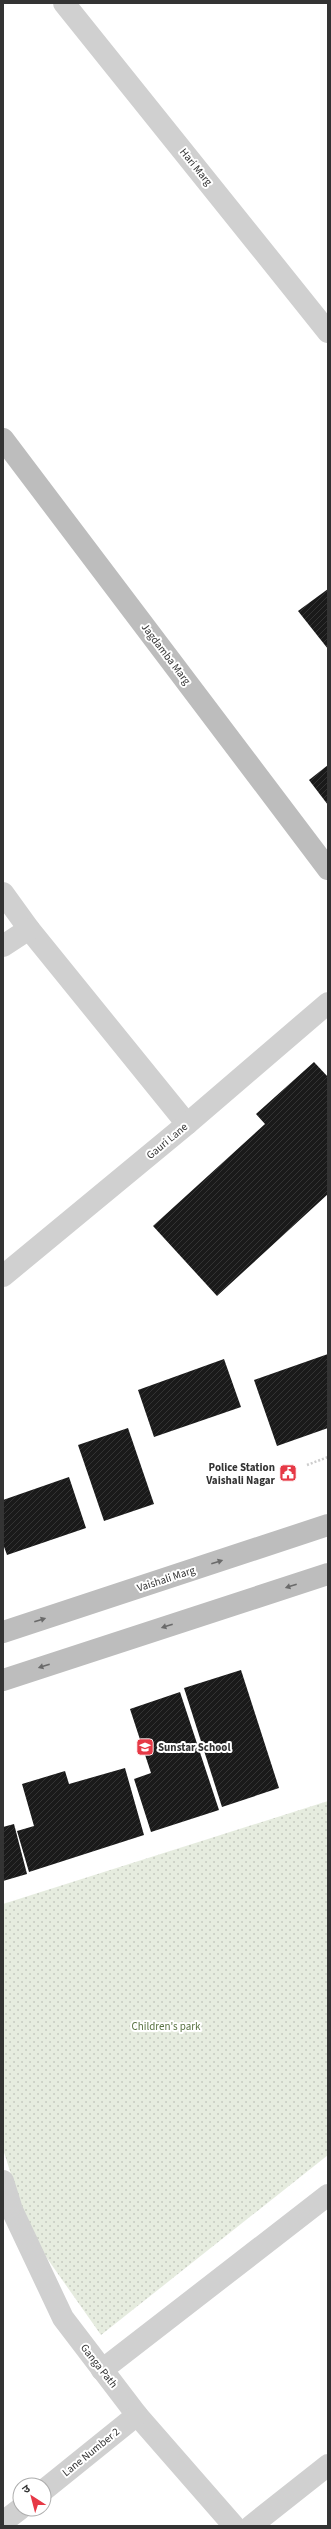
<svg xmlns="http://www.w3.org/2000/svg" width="331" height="2529" viewBox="0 0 331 2529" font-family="'Source Sans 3','Noto Sans Devanagari',sans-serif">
	<defs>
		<pattern id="grass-dots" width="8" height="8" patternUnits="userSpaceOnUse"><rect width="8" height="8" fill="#e6ecdf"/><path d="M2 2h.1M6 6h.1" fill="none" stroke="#c6cbc0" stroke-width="1.8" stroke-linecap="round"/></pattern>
		<pattern id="building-hatch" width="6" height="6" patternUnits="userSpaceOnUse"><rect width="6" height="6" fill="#1a1a1a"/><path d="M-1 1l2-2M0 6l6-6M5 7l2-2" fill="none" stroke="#333"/></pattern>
	</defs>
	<rect width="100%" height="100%" fill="#fff"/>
	<path fill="url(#grass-dots)" d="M 328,1801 L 328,2155 L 101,2335 L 30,2234 L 3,2149 L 3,1904 Z"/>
	<g fill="url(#building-hatch)">
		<path d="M 328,589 L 328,649 L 298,611 Z"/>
		<path d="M 328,765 L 328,805 L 309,780 Z"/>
		<path d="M 314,1062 L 328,1077 L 328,1194 L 217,1296 L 153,1226 L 265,1124 L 256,1114 Z"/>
		<path d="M 328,1354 L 328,1428 L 277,1446 L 254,1380 Z"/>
		<path d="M 224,1359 L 241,1407 L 154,1437 L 138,1390 Z"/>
		<path d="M 128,1428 L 154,1504 L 104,1521 L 78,1445 Z"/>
		<path d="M 69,1477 L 86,1528 L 7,1555 L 3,1544 L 3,1500 Z"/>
		<path d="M 241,1670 L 279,1788 L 222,1807 L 184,1688 Z"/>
		<path d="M 180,1692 L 219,1810 L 151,1832 L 134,1779 L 151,1773 L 130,1709 Z"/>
		<path d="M 125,1768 L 144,1835 L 29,1872 L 17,1831 L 34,1826 L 22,1784 L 65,1771 L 69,1784 Z"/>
		<path d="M 14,1824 L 27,1874 L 3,1881 L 3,1827 Z"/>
	</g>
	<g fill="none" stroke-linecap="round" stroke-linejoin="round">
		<path stroke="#cdcdcd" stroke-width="2.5" stroke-dasharray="2 2" stroke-linecap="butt" d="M 307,1465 L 328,1457"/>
		<g stroke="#d0d0d0" stroke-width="22">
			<path d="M 64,3 L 328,332"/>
			<path d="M 3,893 L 29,929 L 187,1124"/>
			<path d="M 3,946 L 29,929"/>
			<path d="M 3,1276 L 187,1124 L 328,1003"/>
			<path d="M 3,2181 L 12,2210 L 63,2318 L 137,2415 L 234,2526"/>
			<path d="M 102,2370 L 328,2195"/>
			<path d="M 44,2490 L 137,2415"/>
			<path d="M 3,2522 L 20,2509"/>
			<path d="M 251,2526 L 328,2465"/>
		</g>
		<g stroke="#bdbdbd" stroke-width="22">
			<path d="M 3,439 L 328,869"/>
			<path d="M 3,1632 L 328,1525"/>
			<path d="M 3,1680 L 328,1574"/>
		</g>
	</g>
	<defs><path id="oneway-solid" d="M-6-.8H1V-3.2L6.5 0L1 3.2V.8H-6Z"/></defs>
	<g fill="#6a6a6a">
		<use href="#oneway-solid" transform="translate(217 1562) rotate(-18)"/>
		<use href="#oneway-solid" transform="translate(291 1586) rotate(162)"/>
		<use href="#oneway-solid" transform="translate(40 1620) rotate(-18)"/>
		<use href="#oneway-solid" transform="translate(167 1626) rotate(162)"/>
		<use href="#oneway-solid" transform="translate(44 1666) rotate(162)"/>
	</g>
	<defs>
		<symbol id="civic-square" viewBox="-11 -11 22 22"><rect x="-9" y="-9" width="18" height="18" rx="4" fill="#e63946" stroke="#fff"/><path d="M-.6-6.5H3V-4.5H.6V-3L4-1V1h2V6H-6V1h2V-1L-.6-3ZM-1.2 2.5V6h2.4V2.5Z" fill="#fff"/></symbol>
		<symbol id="school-square" viewBox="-11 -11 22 22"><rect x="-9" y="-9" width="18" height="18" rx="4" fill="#e63946" stroke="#fff"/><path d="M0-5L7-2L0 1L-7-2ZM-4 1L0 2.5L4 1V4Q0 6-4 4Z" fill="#fff"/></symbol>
	</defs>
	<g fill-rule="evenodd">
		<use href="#civic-square" x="278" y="1463" width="20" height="20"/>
		<use href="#school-square" x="135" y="1737" width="20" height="20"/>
	</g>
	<g text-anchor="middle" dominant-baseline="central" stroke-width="4" stroke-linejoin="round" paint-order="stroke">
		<g font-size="11" fill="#333" stroke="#fff">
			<text transform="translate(196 167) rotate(51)">Hari Marg</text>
			<text transform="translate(166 654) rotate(53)">Jagdamba Marg</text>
			<text transform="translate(167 1141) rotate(-40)">Gauri Lane</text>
			<text transform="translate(166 1579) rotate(-18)">Vaishali Marg</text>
			<text transform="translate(99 2366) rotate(52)">Ganga Path</text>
			<text transform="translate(91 2452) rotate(-39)">Lane Number 2</text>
		</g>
		<g font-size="11" font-weight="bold" fill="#333" stroke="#fff" text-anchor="end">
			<text x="275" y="1467">Police Station<tspan x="275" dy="13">Vaishali Nagar</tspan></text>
			<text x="158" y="1747" text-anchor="start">Sunstar School</text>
		</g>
		<g font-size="11" fill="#56703f" stroke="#fff">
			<text x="166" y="2026">Children's park</text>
		</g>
	</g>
	<rect width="331" height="2529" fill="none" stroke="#333333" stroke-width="8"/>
	<g transform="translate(32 2497) rotate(324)"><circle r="19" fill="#ffffff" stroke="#adadad"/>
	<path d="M0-3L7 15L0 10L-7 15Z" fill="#e63946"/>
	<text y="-6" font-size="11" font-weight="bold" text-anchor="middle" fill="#333333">उ</text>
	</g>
</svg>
